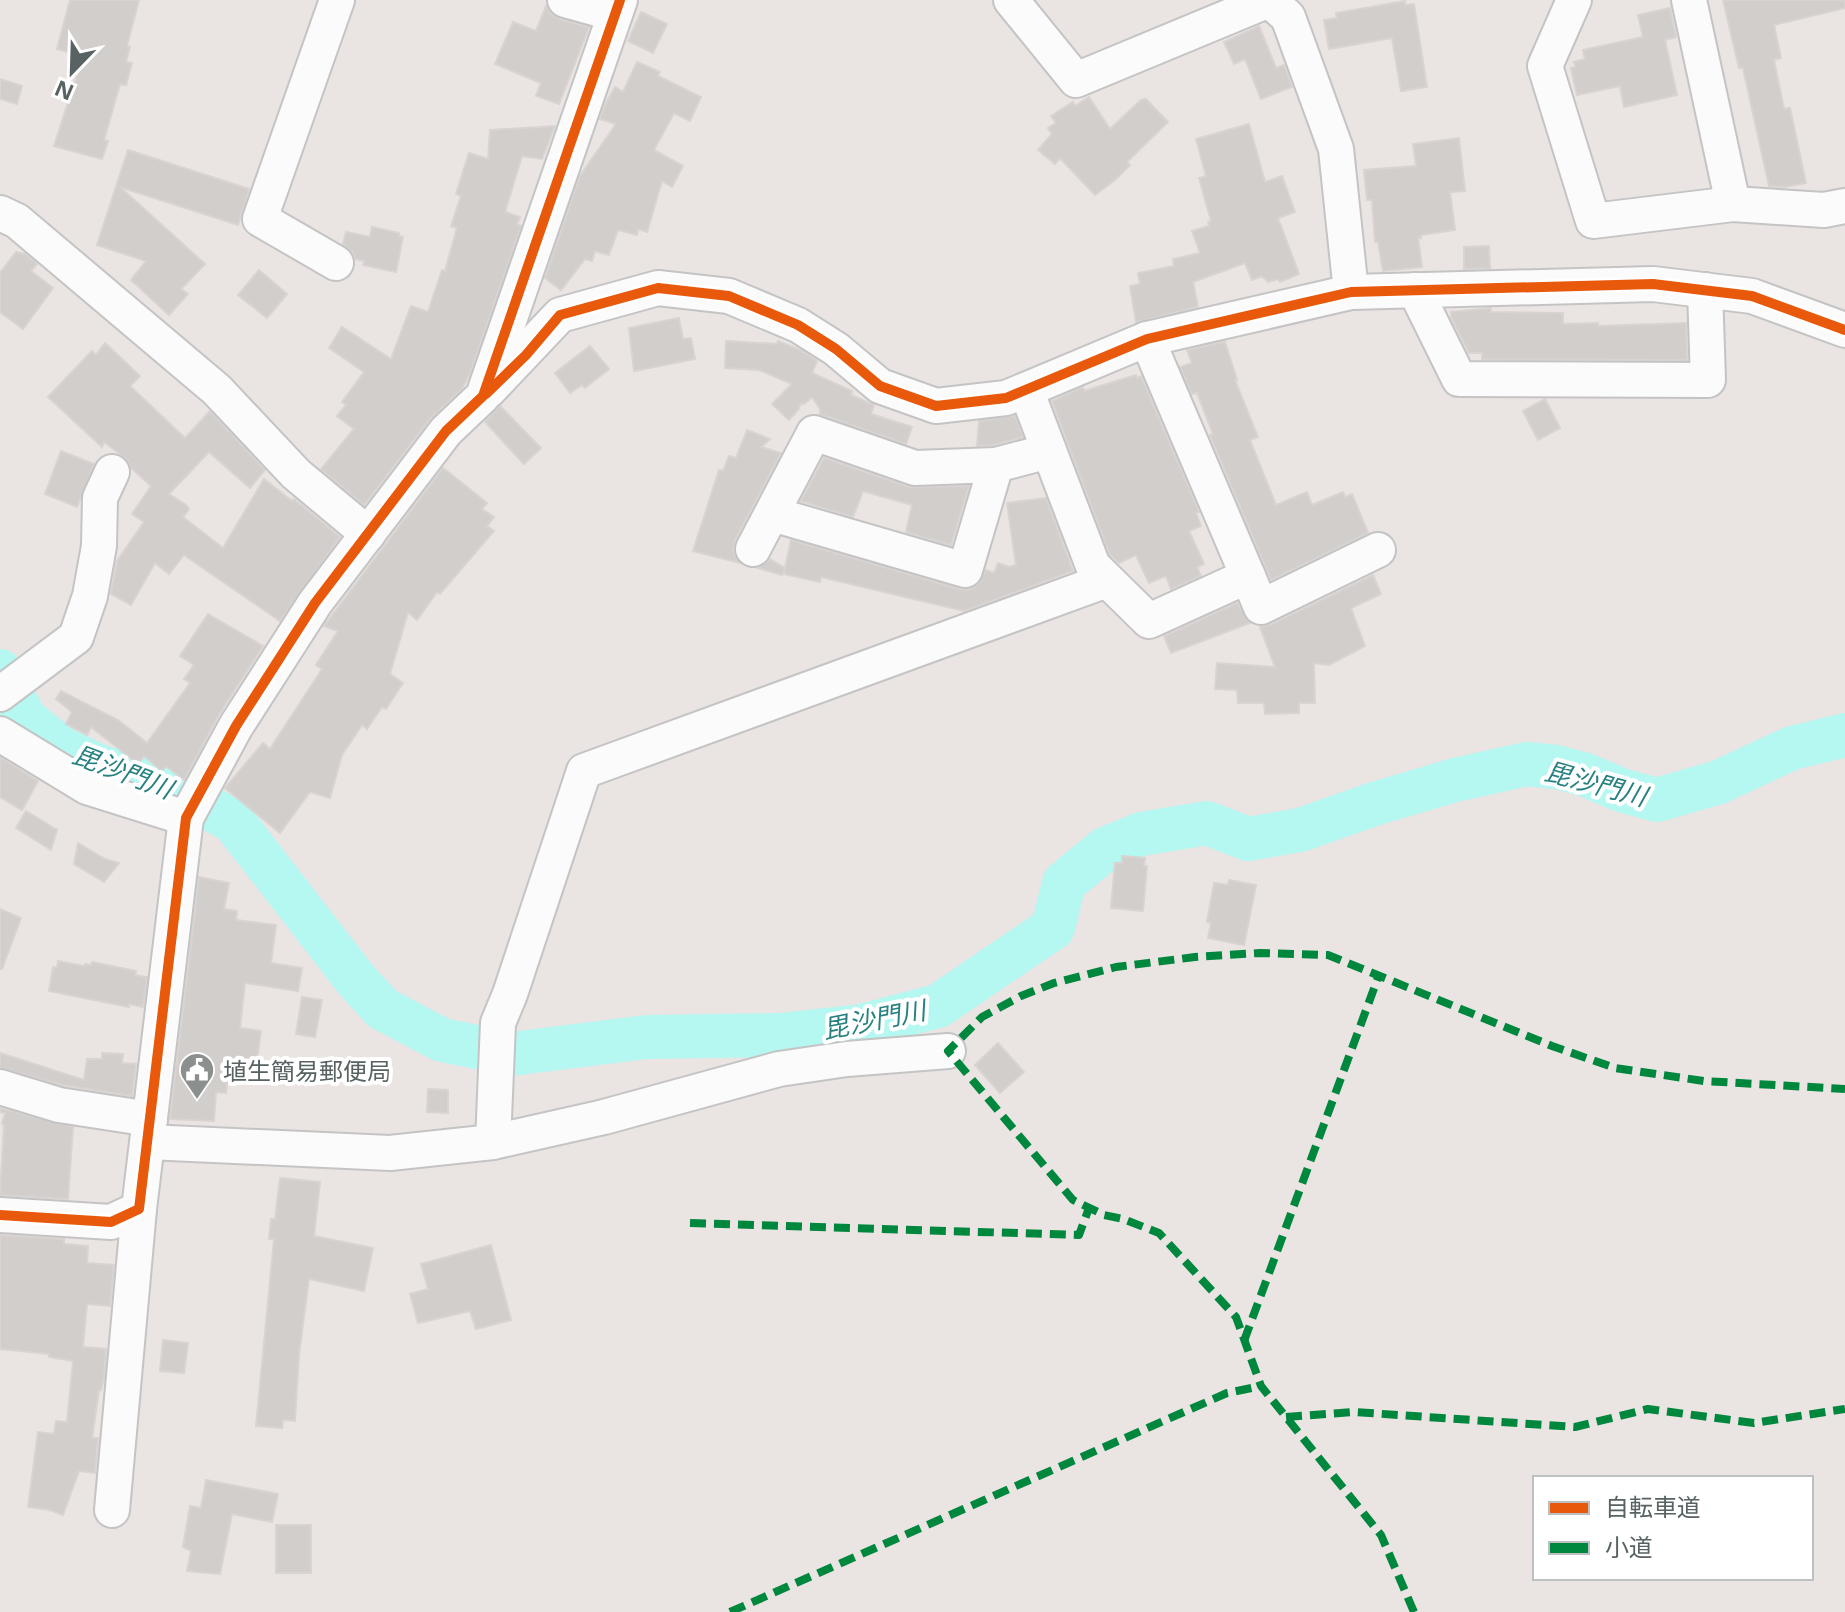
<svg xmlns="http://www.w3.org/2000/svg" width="1845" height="1612" viewBox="0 0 1845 1612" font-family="'Open Sans','Noto Sans JP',sans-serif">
	<rect width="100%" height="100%" fill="#eae4e2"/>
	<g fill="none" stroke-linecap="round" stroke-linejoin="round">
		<path stroke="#b5f7f1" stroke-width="44" d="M 0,671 L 25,719 L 61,748 L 101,767 L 166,785 L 233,821 L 357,981 L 383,1009 L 442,1040 L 511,1054 L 647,1037 L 780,1035 L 861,1026 L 938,1006 L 1053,928 L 1064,883 L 1105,849 L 1141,834 L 1207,823 L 1248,839 L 1300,830 L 1374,804 L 1455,780 L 1527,764 L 1556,767 L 1586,775 L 1621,790 L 1657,800 L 1719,782 L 1792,748 L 1845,735"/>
	</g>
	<g fill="#d1cecc" stroke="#d9d3d2" stroke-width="2">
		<path d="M 70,0 L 139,0 L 127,46 L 130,47 L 126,62 L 132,63 L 126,85 L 120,84 L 104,140 L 108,141 L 102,159 L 54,146 L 83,56 L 57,49 Z"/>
		<path d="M 1723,0 L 1845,0 L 1845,8 L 1774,25 L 1781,58 L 1774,60 L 1784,109 L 1790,108 L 1806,183 L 1785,187 L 1769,186 L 1743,68 L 1739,68 Z"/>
		<path d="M 1405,1 L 1405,5 L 1414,4 L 1427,87 L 1401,91 L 1392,38 L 1329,49 L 1324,20 L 1337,18 L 1336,13 Z"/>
		<path d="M 546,6 L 551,14 L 559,19 L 589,27 L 559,104 L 536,96 L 541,83 L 495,64 L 513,22 L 536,31 Z"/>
		<path d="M 1670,8 L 1676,37 L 1665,40 L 1677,95 L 1624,107 L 1620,86 L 1577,95 L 1571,68 L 1576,67 L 1574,62 L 1585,59 L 1583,50 L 1643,37 L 1638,15 Z"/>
		<path d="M 641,12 L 667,24 L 653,53 L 628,41 Z"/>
		<path d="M 1259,26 L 1276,68 L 1284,65 L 1292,87 L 1261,99 L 1245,59 L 1234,64 L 1224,42 Z"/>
		<path d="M 637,62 L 660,72 L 658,76 L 701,97 L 690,121 L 674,113 L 654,150 L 683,166 L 672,187 L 662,181 L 647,232 L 638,229 L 637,235 L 618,230 L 609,255 L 595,251 L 592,261 L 585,259 L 561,290 L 545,278 L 580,176 L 616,124 L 600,119 L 605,105 L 615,87 L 623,92 Z"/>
		<path d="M 0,79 L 22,86 L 17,104 L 0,99 Z"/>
		<path d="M 1089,97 L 1110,129 L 1141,100 L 1146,99 L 1168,122 L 1127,162 L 1130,165 L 1115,180 L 1095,195 L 1060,158 L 1055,164 L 1038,150 L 1052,134 L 1048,128 L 1056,123 L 1051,116 L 1073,102 L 1075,106 Z"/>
		<path d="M 1249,124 L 1265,182 L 1282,176 L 1295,212 L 1278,218 L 1299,274 L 1280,282 L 1278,279 L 1268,282 L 1262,276 L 1252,280 L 1245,263 L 1193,282 L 1198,307 L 1136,322 L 1130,286 L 1140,284 L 1138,273 L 1174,266 L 1173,259 L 1200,253 L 1192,231 L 1209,226 L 1208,222 L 1211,221 L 1199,178 L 1206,176 L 1196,139 Z"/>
		<path d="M 555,126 L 542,159 L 522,156 L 505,212 L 520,217 L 517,224 L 521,226 L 470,373 L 462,389 L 430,419 L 364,505 L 321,469 L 354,429 L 337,416 L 346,405 L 342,402 L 364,372 L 329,348 L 342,327 L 391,359 L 411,306 L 428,312 L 442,270 L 445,271 L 457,228 L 451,226 L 461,196 L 456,194 L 469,153 L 488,159 L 490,130 Z"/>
		<path d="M 1459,138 L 1465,191 L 1450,192 L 1455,230 L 1421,235 L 1421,238 L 1418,238 L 1422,267 L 1383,271 L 1378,242 L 1375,242 L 1372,200 L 1367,200 L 1364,170 L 1416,166 L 1413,144 Z"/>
		<path d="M 128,150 L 249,189 L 238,225 L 120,187 L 205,264 L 181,289 L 188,294 L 169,315 L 131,280 L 146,261 L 97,245 Z"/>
		<path d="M 372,227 L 399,233 L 399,236 L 403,237 L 396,272 L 363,265 L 364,261 L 355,259 L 353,252 L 343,244 L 346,232 L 370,237 Z"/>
		<path d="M 1489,246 L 1490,268 L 1464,269 L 1464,247 Z"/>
		<path d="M 16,252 L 25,254 L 37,264 L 31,271 L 53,288 L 23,329 L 0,312 L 0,273 Z"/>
		<path d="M 259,270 L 287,294 L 267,318 L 238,295 Z"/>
		<path d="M 1491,308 L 1491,312 L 1563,313 L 1563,324 L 1598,323 L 1598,326 L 1686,323 L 1687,360 L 1482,359 L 1482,353 L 1469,353 L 1451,317 L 1451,312 Z"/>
		<path d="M 679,318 L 683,339 L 691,338 L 695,359 L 634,371 L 629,328 Z"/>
		<path d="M 726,341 L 777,344 L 778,341 L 802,351 L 817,361 L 812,373 L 852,391 L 851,395 L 874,405 L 871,414 L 912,427 L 906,444 L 820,414 L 820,409 L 812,397 L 804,404 L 801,403 L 798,410 L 789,420 L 772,404 L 792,384 L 759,370 L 725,368 Z"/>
		<path d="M 1225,342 L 1237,380 L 1235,380 L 1258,437 L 1250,440 L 1276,505 L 1307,492 L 1312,505 L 1343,492 L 1345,497 L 1352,494 L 1368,533 L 1271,580 L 1210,435 L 1213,434 L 1197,393 L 1192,394 L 1180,367 L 1192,363 L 1187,350 Z"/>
		<path d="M 105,343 L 140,376 L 130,386 L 185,438 L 210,411 L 265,470 L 250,488 L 209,452 L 169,494 L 186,505 L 189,509 L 183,517 L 223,548 L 264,479 L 292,501 L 294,499 L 340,537 L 280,621 L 184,555 L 169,574 L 155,563 L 131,605 L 111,594 L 117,561 L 144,522 L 132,514 L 151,486 L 131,468 L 128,460 L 104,442 L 102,447 L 48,397 L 92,351 L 96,355 Z"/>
		<path d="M 590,346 L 609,369 L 585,388 L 582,385 L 570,393 L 555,373 Z"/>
		<path d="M 1136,375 L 1137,378 L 1141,376 L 1199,512 L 1196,513 L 1201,526 L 1189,531 L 1204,564 L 1197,567 L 1201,576 L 1171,589 L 1166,576 L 1149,583 L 1136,555 L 1119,563 L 1110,555 L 1052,401 L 1083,387 L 1084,391 Z"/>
		<path d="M 1545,399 L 1560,428 L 1538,440 L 1523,411 Z"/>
		<path d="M 500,406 L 541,448 L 524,464 L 485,422 Z"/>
		<path d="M 1015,416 L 1023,437 L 993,445 L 977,446 L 979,421 Z"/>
		<path d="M 747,430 L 770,439 L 761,447 L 781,453 L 735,540 L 733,551 L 740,563 L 693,551 L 719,470 L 723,471 L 729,456 L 736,458 Z"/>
		<path d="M 61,451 L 94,464 L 77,507 L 45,494 Z"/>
		<path d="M 824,458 L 909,487 L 969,486 L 951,545 L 906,532 L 912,505 L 863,491 L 853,517 L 801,501 Z"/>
		<path d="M 443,468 L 487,503 L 482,509 L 494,517 L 487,526 L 494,531 L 440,594 L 437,592 L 417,620 L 408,612 L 390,674 L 403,683 L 386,709 L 382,707 L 367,729 L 362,725 L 342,755 L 330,798 L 310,792 L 280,833 L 225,788 L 263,743 L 270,749 L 322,669 L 316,665 L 338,631 L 324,626 Z"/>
		<path d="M 1046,498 L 1073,571 L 964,611 L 821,577 L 820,582 L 784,574 L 785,568 L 782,575 L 758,568 L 770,559 L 785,568 L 791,540 L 959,589 L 969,590 L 979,584 L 986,570 L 994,573 L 998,563 L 1009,567 L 1016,565 L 1007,503 Z"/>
		<path d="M 1373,575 L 1381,594 L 1351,608 L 1365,646 L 1329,665 L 1314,663 L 1315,703 L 1299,703 L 1299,713 L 1265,714 L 1264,703 L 1238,703 L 1237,690 L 1215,689 L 1217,663 L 1275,667 L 1260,627 L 1270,625 Z"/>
		<path d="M 1237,603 L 1250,623 L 1171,653 L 1164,636 Z"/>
		<path d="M 208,614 L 263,646 L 218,716 L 184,780 L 166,766 L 162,771 L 144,756 L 138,764 L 91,727 L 87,735 L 66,724 L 72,712 L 56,699 L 61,691 L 118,720 L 147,743 L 190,683 L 184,679 L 194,665 L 180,656 Z"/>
		<path d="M 0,757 L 38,781 L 22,810 L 0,797 Z"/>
		<path d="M 26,811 L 57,830 L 51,850 L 16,828 Z"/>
		<path d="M 78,843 L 105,859 L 119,863 L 104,882 L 74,864 Z"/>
		<path d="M 1122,856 L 1145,858 L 1144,866 L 1147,866 L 1143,911 L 1111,908 L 1115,863 L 1122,863 Z"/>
		<path d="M 199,877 L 229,883 L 224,909 L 237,911 L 236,920 L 276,925 L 271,963 L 302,968 L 298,991 L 245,983 L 240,1028 L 261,1031 L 257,1061 L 230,1058 L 226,1093 L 216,1092 L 214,1121 L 170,1119 Z"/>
		<path d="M 1229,880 L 1256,885 L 1244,945 L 1208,938 L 1211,923 L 1207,922 L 1214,883 L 1228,885 Z"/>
		<path d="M 0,909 L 21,918 L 2,969 L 0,969 Z"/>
		<path d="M 58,961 L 84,966 L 85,964 L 91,965 L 92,962 L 136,971 L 135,975 L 147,977 L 143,1007 L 129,1004 L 129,1007 L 49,991 L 53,967 L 57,968 Z"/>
		<path d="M 302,997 L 322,1000 L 315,1037 L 296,1034 Z"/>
		<path d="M 998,1043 L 1024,1072 L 1000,1093 L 975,1065 Z"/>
		<path d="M 0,1053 L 84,1080 L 87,1059 L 102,1059 L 102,1053 L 123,1054 L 122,1063 L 136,1064 L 132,1096 L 63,1085 L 0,1068 Z"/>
		<path d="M 428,1089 L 448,1090 L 448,1113 L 427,1112 Z"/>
		<path d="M 0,1108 L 73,1127 L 68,1199 L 0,1195 L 4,1125 L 2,1124 L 5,1113 L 0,1112 Z"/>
		<path d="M 280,1178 L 320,1182 L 314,1236 L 373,1248 L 364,1291 L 309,1279 L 299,1354 L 295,1421 L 283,1420 L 282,1428 L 256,1426 L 274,1239 L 269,1239 L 271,1219 L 275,1219 Z"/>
		<path d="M 0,1235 L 64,1239 L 64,1244 L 88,1246 L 87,1263 L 114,1265 L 110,1306 L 87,1304 L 83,1347 L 106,1349 L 104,1378 L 101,1390 L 99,1390 L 92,1438 L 98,1438 L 95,1473 L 79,1471 L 63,1515 L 50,1510 L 28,1507 L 38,1432 L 54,1434 L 56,1421 L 67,1422 L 73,1361 L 49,1357 L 49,1354 L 0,1349 Z"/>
		<path d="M 491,1245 L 511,1320 L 476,1329 L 470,1311 L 418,1323 L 410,1294 L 428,1289 L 421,1264 Z"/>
		<path d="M 163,1340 L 188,1343 L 184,1373 L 160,1371 Z"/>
		<path d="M 206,1480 L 278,1494 L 272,1522 L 232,1514 L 220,1574 L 187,1571 L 191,1551 L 183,1547 L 190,1506 L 201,1508 Z"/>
		<rect x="276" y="1525" width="35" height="48"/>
	</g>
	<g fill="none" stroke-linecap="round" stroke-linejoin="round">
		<defs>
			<g id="minor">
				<path d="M 565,0 L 615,14"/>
				<path d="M 1011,0 L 1076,80 L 1269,0 L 1288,17 L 1336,149 L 1351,292"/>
				<path d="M 1574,0 L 1545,66 L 1593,221 L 1733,204 L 1824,210 L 1845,206"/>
				<path d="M 1689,0 L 1733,204"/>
				<path d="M 0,213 L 17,221 L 217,390 L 296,474 L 368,534"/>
				<path d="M 336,263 L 260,219 L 337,0"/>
				<path d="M 1415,290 L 1459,379 L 1708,380 L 1705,290"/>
				<path d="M 1147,339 L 1261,607 L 1378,550"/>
				<path d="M 489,390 L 560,315 L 658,288 L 729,296 L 798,325 L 836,349 L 880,386 L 936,406 L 1006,398 L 1147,339 L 1351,292 L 1653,284 L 1752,296 L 1845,330"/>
				<path d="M 1026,390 L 1093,566 L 1149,621 L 1248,576"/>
				<path d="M 772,514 L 965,570 L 996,465 L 1049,451"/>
				<path d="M 753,549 L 814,433 L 915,468 L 996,465"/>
				<path d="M 0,694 L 76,637 L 90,596 L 99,546 L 100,498 L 112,472"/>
				<path d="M 0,734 L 87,787 L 186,818"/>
				<path d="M 0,1087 L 59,1105 L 150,1119"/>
				<path d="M 148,1142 L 390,1153 L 493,1142 L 604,1117 L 779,1069 L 847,1059 L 948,1051"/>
				<path d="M 493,1142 L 498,1023 L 510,994 L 584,771 L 1107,580"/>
				<path d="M 0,1215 L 111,1222 L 139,1209 L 186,818 L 236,726 L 315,603 L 446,431 L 483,396 L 620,0"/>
				<path d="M 112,1510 L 139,1209"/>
			</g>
		</defs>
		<use href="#minor" stroke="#c4c4c4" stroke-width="38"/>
		<use href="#minor" stroke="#fcfbfb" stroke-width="34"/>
		<g stroke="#00873e" stroke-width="8" stroke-dasharray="16 8" stroke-linecap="butt">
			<path d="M 690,1223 L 1079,1235 L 1089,1208"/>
			<path d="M 1244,1341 L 1379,975"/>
			<path d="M 1286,1417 L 1354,1412 L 1575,1427 L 1648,1409 L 1754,1423 L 1845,1409"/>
			<path d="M 730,1612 L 1227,1393 L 1261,1386"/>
			<path d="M 1414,1612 L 1381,1535 L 1261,1386 L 1236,1317 L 1159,1233 L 1123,1219 L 1104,1215 L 1073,1200 L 948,1051 L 982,1017 L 1021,996 L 1054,983 L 1116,967 L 1195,957 L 1260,953 L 1328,955 L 1552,1046 L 1615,1068 L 1704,1081 L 1845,1089"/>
		</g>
		<defs>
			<g id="cycleway">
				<path d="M 486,394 L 526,355 L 560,315 L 658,288 L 729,296 L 798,325 L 836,349 L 880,386 L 936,406 L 1006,398 L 1147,339 L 1351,292 L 1653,284 L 1752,296 L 1845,330"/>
				<path d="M 0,1215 L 111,1222 L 139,1209 L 186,818 L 236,726 L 315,603 L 446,431 L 483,396 L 620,0"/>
			</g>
		</defs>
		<use href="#cycleway" stroke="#fff" stroke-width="15"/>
		<use href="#cycleway" stroke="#e8590c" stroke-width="10"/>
	</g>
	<defs>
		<symbol id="civic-pin" viewBox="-11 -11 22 30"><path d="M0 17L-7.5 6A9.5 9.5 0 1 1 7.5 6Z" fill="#8b908f" stroke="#fff"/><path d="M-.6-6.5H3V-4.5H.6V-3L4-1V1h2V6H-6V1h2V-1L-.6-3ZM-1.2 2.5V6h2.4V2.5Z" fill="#fff"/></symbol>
	</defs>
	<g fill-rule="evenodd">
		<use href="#civic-pin" x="177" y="1050" width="40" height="54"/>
	</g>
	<g text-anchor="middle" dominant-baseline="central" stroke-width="8" stroke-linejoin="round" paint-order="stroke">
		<g font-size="24" fill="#586262" stroke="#fff" text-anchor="start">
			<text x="223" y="1070">埴生簡易郵便局</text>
		</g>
		<g font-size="26" font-style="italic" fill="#288181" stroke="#fff">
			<text transform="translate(123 771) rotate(21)">毘沙門川</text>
			<text transform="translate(1596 783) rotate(15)">毘沙門川</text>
			<text transform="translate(874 1019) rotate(-11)">毘沙門川</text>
		</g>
	</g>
	<rect x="1533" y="1476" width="280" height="104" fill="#ffffff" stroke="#bcc0c0" stroke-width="2"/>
	<rect x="1549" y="1502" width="40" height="12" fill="#e8590c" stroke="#bcc0c0" stroke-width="2"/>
	<text x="1605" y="1516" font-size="24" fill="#586262">自転車道</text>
	<rect x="1549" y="1542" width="40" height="12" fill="#00873e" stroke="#bcc0c0" stroke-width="2"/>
	<text x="1605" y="1556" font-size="24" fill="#586262">小道</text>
	<g transform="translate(72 72) rotate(203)" stroke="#ffffff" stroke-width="6" paint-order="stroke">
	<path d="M0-6L14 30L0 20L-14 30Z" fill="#586262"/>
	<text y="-12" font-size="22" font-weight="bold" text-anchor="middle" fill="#586262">N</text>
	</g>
</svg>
